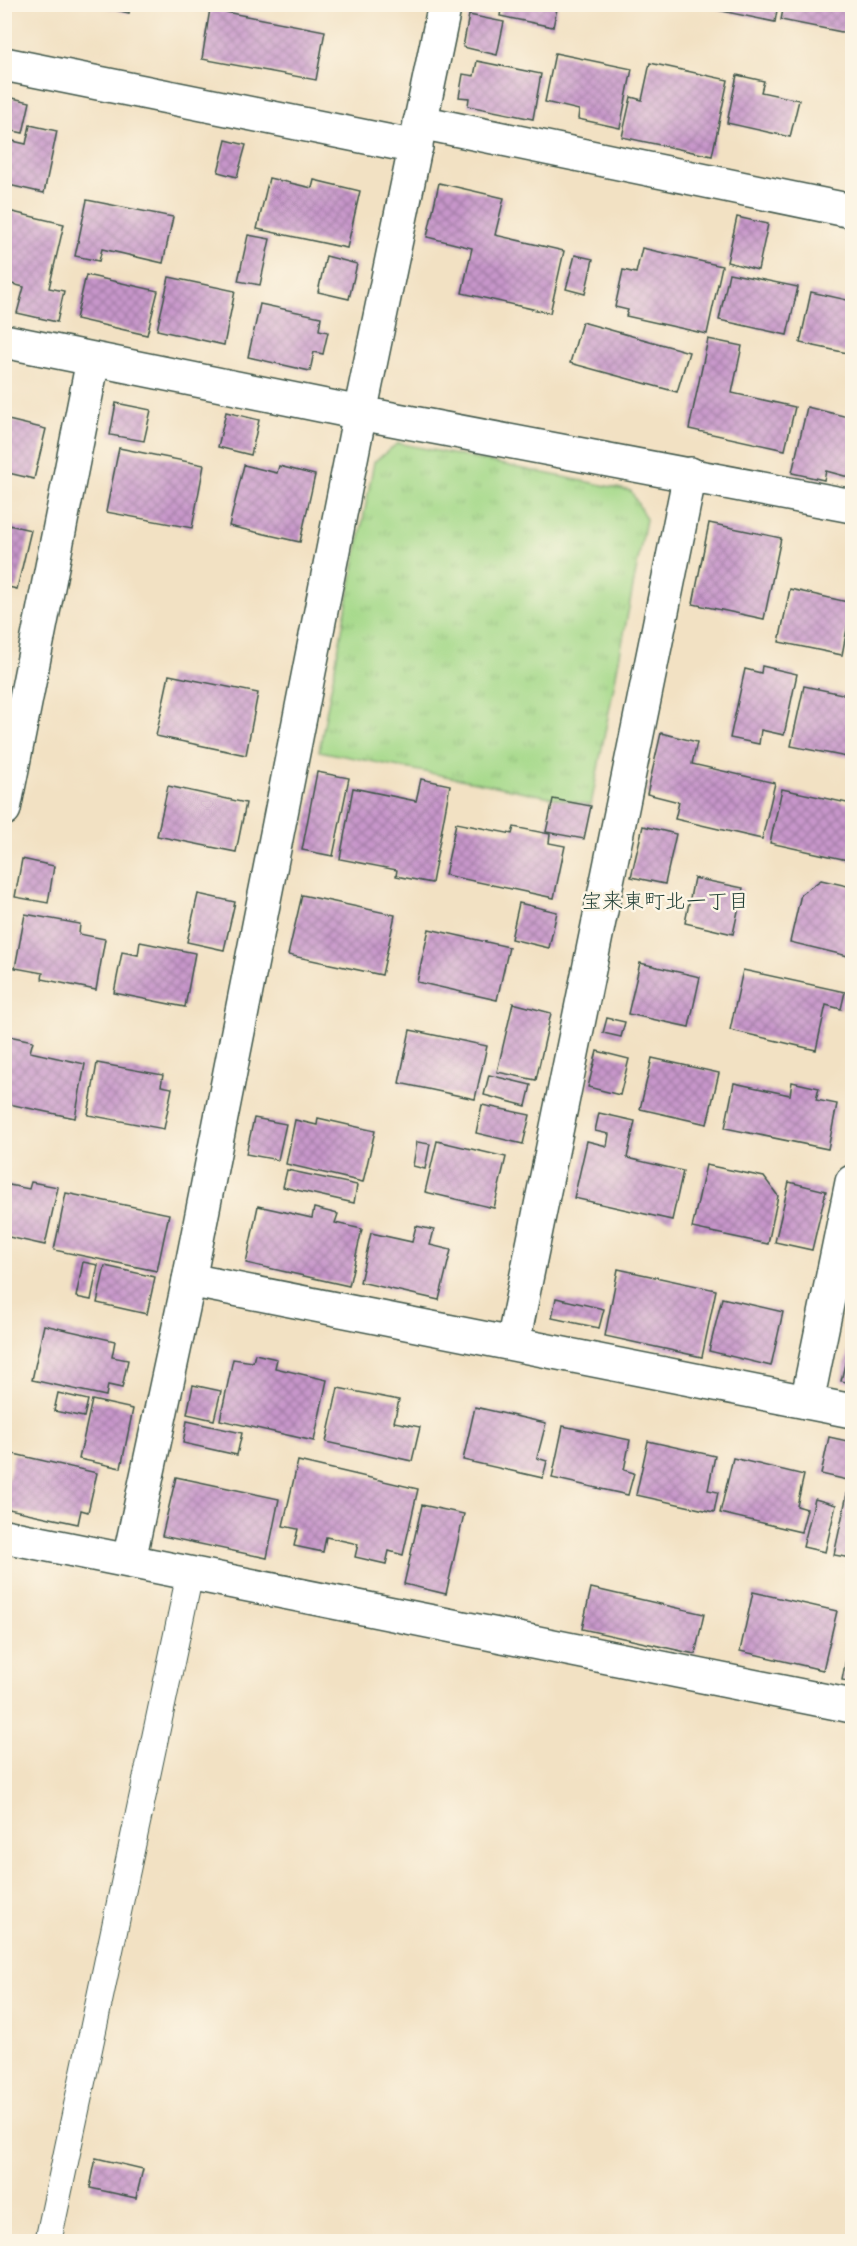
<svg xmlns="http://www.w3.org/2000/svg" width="857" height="2246" viewBox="0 0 857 2246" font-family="Sriracha,'Klee One',sans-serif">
	<defs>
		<pattern id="grass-tufts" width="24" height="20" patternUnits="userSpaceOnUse" patternTransform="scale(1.5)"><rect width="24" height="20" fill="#a5d98a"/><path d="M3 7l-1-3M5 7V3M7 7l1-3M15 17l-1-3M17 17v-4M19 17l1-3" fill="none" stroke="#8ebb78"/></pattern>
		<pattern id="building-cross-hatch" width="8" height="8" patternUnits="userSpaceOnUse" patternTransform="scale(1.5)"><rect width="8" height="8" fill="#c796ca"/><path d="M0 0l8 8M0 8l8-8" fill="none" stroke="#a17ca5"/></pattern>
	</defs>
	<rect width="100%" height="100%" fill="#fcf5e5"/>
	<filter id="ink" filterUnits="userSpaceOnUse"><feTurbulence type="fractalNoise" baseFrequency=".0167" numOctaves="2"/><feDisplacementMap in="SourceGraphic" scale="12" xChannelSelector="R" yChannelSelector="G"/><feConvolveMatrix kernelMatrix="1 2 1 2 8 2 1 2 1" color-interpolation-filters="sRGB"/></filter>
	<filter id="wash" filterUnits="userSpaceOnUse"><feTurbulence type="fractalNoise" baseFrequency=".008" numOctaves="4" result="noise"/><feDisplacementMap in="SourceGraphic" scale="24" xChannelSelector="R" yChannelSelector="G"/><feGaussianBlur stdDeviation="1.35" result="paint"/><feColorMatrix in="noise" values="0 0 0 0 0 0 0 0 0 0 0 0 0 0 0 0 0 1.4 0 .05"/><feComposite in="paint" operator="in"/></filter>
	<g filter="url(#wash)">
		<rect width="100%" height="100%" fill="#f2e1c3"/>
		<path fill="url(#grass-tufts)" stroke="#628b5f" stroke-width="1.5" d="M 398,443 L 631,491 L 646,519 L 591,805 L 319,751 L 374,462 Z"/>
		<g id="blocks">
			<g fill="url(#building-cross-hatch)">
				<path d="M 91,4 L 131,4 L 129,13 Z"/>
				<path d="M 502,4 L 558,4 L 553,27 L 500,16 Z"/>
				<path d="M 718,4 L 778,4 L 775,22 L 717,10 Z"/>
				<path d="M 784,4 L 852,4 L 852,34 L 781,20 Z"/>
				<path d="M 210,9 L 325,31 L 316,80 L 202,59 Z"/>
				<path d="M 469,15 L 504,22 L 497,55 L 463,47 Z"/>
				<path d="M 555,53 L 632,69 L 620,128 L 578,119 L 579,110 L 545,102 Z"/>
				<path d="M 477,61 L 541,74 L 533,119 L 468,106 L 469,98 L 459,97 L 463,74 L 474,76 Z"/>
				<path d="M 650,63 L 728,80 L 712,156 L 622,137 L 631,97 L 642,100 Z"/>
				<path d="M 737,75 L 764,81 L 761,92 L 799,100 L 790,137 L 727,123 Z"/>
				<path d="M 4,96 L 30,102 L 23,133 L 4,129 Z"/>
				<path d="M 30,125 L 57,131 L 44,193 L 4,184 L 4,139 L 26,144 Z"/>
				<path d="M 226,140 L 246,145 L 237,177 L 218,172 Z"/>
				<path d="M 269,178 L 312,188 L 314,180 L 360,191 L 347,248 L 257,229 Z"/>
				<path d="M 439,183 L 504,198 L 495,235 L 564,251 L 550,313 L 462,293 L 472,248 L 427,237 Z"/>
				<path d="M 87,200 L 173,217 L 163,263 L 102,249 L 99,261 L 75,256 Z"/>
				<path d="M 4,210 L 64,224 L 49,288 L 64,291 L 57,322 L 17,313 L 24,287 L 4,282 Z"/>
				<path d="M 737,217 L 768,224 L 758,270 L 727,262 Z"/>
				<path d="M 248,235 L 270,239 L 260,285 L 238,281 Z"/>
				<path d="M 642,248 L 722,266 L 707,334 L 626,316 L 628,310 L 615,307 L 623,270 L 636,273 Z"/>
				<path d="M 575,255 L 593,259 L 585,294 L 566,289 Z"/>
				<path d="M 326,256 L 357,264 L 349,299 L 318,292 Z"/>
				<path d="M 729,273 L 798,287 L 787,335 L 719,320 Z"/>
				<path d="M 86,275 L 158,291 L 147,335 L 76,319 Z"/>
				<path d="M 169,277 L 235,291 L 224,345 L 157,330 Z"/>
				<path d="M 811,292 L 852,301 L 852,354 L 800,343 Z"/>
				<path d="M 260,304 L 321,317 L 319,330 L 328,332 L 323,354 L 314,352 L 310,371 L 248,357 Z"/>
				<path d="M 582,322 L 689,352 L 677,392 L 570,363 Z"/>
				<path d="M 708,339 L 742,346 L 732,393 L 795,407 L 785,450 L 689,429 Z"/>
				<path d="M 116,403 L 151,410 L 144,441 L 110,435 Z"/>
				<path d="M 807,407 L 852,418 L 852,478 L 826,471 L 824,480 L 792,473 Z"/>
				<path d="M 226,412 L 259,420 L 251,455 L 218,447 Z"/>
				<path d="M 4,419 L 46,429 L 34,479 L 4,472 Z"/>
				<path d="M 119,448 L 204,465 L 192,528 L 106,512 Z"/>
				<path d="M 244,465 L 277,473 L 279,466 L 315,475 L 300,542 L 229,526 Z"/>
				<path d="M 709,523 L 781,538 L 764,619 L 693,604 Z"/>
				<path d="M 4,524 L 31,530 L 17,589 L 4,586 Z"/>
				<path d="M 790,589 L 852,603 L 842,655 L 779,642 Z"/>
				<path d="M 762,666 L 797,674 L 784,735 L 761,730 L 759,744 L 730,738 L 745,669 L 761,673 Z"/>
				<path d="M 169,675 L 258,693 L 246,755 L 156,736 Z"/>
				<path d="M 804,686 L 852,696 L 852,758 L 791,746 Z"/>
				<path d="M 661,733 L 697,742 L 692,764 L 775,783 L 762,839 L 675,819 L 679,802 L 647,794 Z"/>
				<path d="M 317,772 L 349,778 L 333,856 L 302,850 Z"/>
				<path d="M 421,779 L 450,785 L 432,883 L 396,876 L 397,870 L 340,859 L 353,788 L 416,801 Z"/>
				<path d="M 168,786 L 246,803 L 236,852 L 157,836 Z"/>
				<path d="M 782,789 L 852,804 L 852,861 L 770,843 Z"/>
				<path d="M 553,799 L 591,806 L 584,839 L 546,832 Z"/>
				<path d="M 456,823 L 512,834 L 514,827 L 550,834 L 549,843 L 565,846 L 554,898 L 445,875 Z"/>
				<path d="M 643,826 L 676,834 L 665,884 L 631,877 Z"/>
				<path d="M 22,859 L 54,866 L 48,903 L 15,897 Z"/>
				<path d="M 694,878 L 743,888 L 733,934 L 685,923 Z"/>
				<path d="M 821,880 L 852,887 L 852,957 L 790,942 L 801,894 Z"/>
				<path d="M 198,894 L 235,902 L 224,950 L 187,942 Z"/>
				<path d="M 302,895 L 395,915 L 382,975 L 288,955 Z"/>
				<path d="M 519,903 L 557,912 L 549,948 L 511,939 Z"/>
				<path d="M 25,914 L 80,924 L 79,934 L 105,939 L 96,990 L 42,979 L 43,973 L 15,968 Z"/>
				<path d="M 429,929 L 509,947 L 497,1000 L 417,982 Z"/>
				<path d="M 140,942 L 195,953 L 185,1007 L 114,993 L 122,952 L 138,955 Z"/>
				<path d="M 640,963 L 700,977 L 689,1027 L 628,1014 Z"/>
				<path d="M 743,970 L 845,992 L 841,1009 L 826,1005 L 816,1050 L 730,1030 Z"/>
				<path d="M 513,1003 L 551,1013 L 536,1080 L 497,1072 Z"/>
				<path d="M 607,1018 L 625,1022 L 621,1037 L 603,1033 Z"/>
				<path d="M 410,1030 L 487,1046 L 475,1099 L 399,1083 Z"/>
				<path d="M 4,1035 L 33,1041 L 30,1052 L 85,1064 L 75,1118 L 4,1103 Z"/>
				<path d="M 597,1051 L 629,1059 L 620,1095 L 588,1087 Z"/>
				<path d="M 652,1058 L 719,1073 L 707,1124 L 640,1109 Z"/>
				<path d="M 97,1063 L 163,1075 L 161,1086 L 172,1088 L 164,1129 L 88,1115 Z"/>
				<path d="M 489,1075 L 531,1085 L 526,1106 L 484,1095 Z"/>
				<path d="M 792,1082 L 819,1088 L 816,1100 L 837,1104 L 828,1149 L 725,1128 L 734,1083 L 790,1095 Z"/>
				<path d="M 482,1105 L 530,1115 L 523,1144 L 476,1133 Z"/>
				<path d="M 599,1113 L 635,1121 L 627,1158 L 683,1171 L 672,1220 L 574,1198 L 587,1141 L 607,1146 L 609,1134 L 595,1131 Z"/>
				<path d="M 254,1118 L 286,1124 L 278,1160 L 246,1154 Z"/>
				<path d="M 318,1118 L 375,1131 L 363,1182 L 286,1164 L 295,1120 L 317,1125 Z"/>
				<path d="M 437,1141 L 506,1157 L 494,1208 L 425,1192 Z"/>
				<path d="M 417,1142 L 430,1144 L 425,1169 L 413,1166 Z"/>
				<path d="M 706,1165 L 764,1177 L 778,1196 L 768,1244 L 692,1228 Z"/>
				<path d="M 287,1170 L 357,1185 L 354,1203 L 283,1187 Z"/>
				<path d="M 31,1182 L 58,1187 L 45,1245 L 4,1236 L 4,1184 L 29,1189 Z"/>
				<path d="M 789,1182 L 826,1191 L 812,1250 L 775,1242 Z"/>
				<path d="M 66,1193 L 169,1214 L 157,1271 L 54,1250 Z"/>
				<path d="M 258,1206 L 312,1218 L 314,1208 L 338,1214 L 335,1223 L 362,1229 L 349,1286 L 246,1263 Z"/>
				<path d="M 416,1226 L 434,1230 L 430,1245 L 451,1250 L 439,1300 L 360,1282 L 371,1233 L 412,1242 Z"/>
				<path d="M 83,1262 L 98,1265 L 91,1300 L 76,1297 Z"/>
				<path d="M 105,1266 L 155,1277 L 147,1314 L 97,1303 Z"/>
				<path d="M 618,1269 L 716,1290 L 702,1357 L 605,1336 Z"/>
				<path d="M 556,1298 L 604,1309 L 599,1328 L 552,1318 Z"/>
				<path d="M 722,1298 L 783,1312 L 771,1366 L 709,1351 Z"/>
				<path d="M 44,1325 L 115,1341 L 112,1357 L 128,1360 L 122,1388 L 108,1385 L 106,1396 L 32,1380 Z"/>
				<path d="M 852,1334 L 852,1383 L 841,1381 Z"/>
				<path d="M 255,1354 L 277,1359 L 275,1368 L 327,1380 L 314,1441 L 220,1420 L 233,1359 L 253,1362 Z"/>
				<path d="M 193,1385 L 221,1391 L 214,1420 L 187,1414 Z"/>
				<path d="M 338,1388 L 399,1400 L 394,1422 L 420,1427 L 412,1461 L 326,1442 Z"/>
				<path d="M 58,1393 L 88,1400 L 84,1417 L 54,1411 Z"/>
				<path d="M 92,1400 L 133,1409 L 121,1468 L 79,1459 Z"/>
				<path d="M 475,1407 L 546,1423 L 537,1458 L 547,1461 L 543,1478 L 463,1460 Z"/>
				<path d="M 187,1421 L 242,1433 L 237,1455 L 183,1443 Z"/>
				<path d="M 563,1426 L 630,1440 L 624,1470 L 634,1473 L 628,1495 L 552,1478 Z"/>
				<path d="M 829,1437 L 852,1442 L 852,1481 L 821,1474 Z"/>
				<path d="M 648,1441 L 715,1456 L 708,1490 L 718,1492 L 714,1512 L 636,1495 Z"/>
				<path d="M 14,1454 L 97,1473 L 88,1512 L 81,1510 L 78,1524 L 4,1508 L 4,1497 Z"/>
				<path d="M 733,1458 L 804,1475 L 797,1506 L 807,1509 L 801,1532 L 720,1513 Z"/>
				<path d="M 298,1461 L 418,1489 L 403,1555 L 389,1551 L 386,1564 L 355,1557 L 358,1544 L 326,1537 L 323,1552 L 294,1546 L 298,1529 L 283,1526 Z"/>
				<path d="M 176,1477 L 279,1499 L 267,1558 L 162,1536 Z"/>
				<path d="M 847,1494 L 852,1495 L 852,1558 L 834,1555 Z"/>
				<path d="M 815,1499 L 836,1505 L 825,1552 L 803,1547 Z"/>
				<path d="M 422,1505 L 464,1514 L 446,1594 L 404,1584 Z"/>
				<path d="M 591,1588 L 704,1614 L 695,1654 L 582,1629 Z"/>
				<path d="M 753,1592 L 837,1611 L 823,1670 L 740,1651 Z"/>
				<path d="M 851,1633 L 852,1633 L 852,1682 L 842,1680 Z"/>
				<path d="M 96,2158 L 143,2169 L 136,2198 L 90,2188 Z"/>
			</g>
		</g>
	</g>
	<g filter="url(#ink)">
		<use href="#blocks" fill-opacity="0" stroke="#3f5649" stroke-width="1.5"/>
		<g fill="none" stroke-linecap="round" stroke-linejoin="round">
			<defs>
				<path id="service" d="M 48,2242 L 190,1573"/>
				<g id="minor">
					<path d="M 4,64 L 416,147"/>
					<path d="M 420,122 L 852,211"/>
					<path d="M 4,341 L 360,413 L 852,506"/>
					<path d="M 4,809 L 93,360"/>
					<path d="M 189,1280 L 852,1411"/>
					<path d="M 513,1343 L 690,474"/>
					<path d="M 807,1402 L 852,1182"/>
					<path d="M 4,1536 L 852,1706"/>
					<path d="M 129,1560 L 189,1280 L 360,413 L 445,4"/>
				</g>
			</defs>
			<use href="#service" stroke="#3f5649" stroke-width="28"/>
			<use href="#minor" stroke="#3f5649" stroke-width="36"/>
			<use href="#service" stroke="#fff" stroke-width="26"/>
			<use href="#minor" stroke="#fff" stroke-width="33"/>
		</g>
	</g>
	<g text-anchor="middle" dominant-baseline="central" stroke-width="5" stroke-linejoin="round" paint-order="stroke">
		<g font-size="21" fill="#1f3d34" stroke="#fcf5e5">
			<text x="665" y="901">宝来東町北一丁目</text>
		</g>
	</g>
	<rect width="857" height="2246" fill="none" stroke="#fcf5e5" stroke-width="24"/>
</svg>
